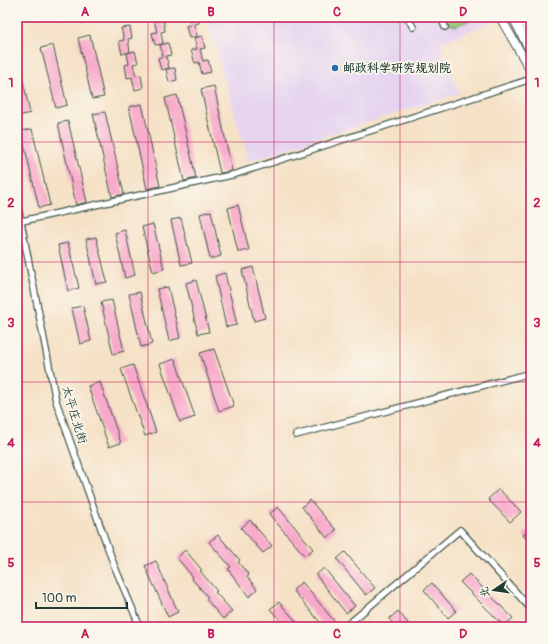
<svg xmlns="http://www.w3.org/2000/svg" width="548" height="644" viewBox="0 0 548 644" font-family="Pangolin,'LXGW WenKai TC',sans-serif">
	<rect width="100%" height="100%" fill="#fbf7ec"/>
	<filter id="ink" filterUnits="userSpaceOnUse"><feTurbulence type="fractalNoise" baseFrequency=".025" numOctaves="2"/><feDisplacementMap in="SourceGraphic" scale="8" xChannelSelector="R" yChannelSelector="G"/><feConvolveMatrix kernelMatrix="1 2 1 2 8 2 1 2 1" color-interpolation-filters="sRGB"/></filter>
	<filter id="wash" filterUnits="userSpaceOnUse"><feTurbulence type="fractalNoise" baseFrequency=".012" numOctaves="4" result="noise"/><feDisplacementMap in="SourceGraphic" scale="16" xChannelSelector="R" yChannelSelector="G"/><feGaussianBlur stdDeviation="0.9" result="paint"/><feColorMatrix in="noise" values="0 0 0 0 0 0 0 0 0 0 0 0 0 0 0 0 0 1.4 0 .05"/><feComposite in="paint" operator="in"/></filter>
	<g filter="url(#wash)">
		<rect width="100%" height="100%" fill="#f5e1c6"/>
		<path fill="#e5d3f0" d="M 206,17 L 490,17 L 493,22 L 440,43 L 459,93 L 249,161 Z"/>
		<path fill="#a0cb78" stroke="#608456" d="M 446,17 L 471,17 L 471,20 L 455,26 L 449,24 Z"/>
		<g id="blocks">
			<g fill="#f8a9ca">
				<path d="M 189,17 L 198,17 L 199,23 L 194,24 L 197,37 L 189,38 L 186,26 L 191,25 Z"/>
				<path d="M 163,18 L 165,31 L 161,32 L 163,44 L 155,45 L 152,33 L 157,32 L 154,20 Z"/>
				<path d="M 130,27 L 132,38 L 128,39 L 130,52 L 122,54 L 119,41 L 124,40 L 121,28 Z"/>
				<path d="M 90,35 L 104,97 L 92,99 L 78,38 Z"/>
				<path d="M 202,36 L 205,48 L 200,49 L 203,61 L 208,60 L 211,72 L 202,74 L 199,62 L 195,63 L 191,50 L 197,49 L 194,38 Z"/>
				<path d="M 168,43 L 171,55 L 166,56 L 169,68 L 161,70 L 158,58 L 163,56 L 160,45 Z"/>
				<path d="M 53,45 L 67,105 L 56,108 L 41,48 Z"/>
				<path d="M 135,51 L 138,63 L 133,64 L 136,76 L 141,75 L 143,88 L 135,90 L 132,77 L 127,78 L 125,65 L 129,64 L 127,53 Z"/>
				<path d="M 19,63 L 30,113 L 18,116 L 17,64 Z"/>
				<path d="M 175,68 L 177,80 L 169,82 L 166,69 Z"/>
				<path d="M 214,86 L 232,171 L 220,173 L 201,89 Z"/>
				<path d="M 177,95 L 196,178 L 184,181 L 165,98 Z"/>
				<path d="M 142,104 L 160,186 L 147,189 L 129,107 Z"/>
				<path d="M 105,112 L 124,194 L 112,197 L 93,114 Z"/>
				<path d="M 68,121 L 87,202 L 76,205 L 58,123 Z"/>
				<path d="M 32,129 L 50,205 L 39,208 L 21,131 Z"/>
				<path d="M 238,205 L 249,250 L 238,252 L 228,208 Z"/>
				<path d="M 211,211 L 221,256 L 210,259 L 200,214 Z"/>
				<path d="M 181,218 L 192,263 L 181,265 L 171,220 Z"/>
				<path d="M 153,224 L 164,269 L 153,272 L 142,227 Z"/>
				<path d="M 125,230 L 135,275 L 125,278 L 115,233 Z"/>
				<path d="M 96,237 L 107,282 L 96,284 L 86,239 Z"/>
				<path d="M 68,243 L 79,288 L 68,291 L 58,245 Z"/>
				<path d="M 253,267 L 265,318 L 254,321 L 242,270 Z"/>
				<path d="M 225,273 L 237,325 L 226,327 L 215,276 Z"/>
				<path d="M 196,280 L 209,332 L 198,334 L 186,283 Z"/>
				<path d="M 168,287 L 180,338 L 169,341 L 157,289 Z"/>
				<path d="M 140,292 L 152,344 L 141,347 L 129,294 Z"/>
				<path d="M 112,300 L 124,351 L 113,354 L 101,302 Z"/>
				<path d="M 83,306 L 91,341 L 80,344 L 72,308 Z"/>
				<path d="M 214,349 L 234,406 L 219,411 L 200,353 Z"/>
				<path d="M 175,359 L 195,417 L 180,422 L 160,364 Z"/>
				<path d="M 133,365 L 156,432 L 145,436 L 121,369 Z"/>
				<path d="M 100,382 L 121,443 L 109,447 L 88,386 Z"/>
				<path d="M 499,489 L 521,512 L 510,522 L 488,499 Z"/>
				<path d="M 310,500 L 336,530 L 327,538 L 302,507 Z"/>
				<path d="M 278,507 L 313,549 L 305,556 L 269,514 Z"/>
				<path d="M 250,520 L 272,546 L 263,553 L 241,528 Z"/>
				<path d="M 531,528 L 531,544 L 523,535 Z"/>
				<path d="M 218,535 L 240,560 L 238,562 L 249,575 L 247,577 L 257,589 L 249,597 L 228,569 L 231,567 L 209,542 Z"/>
				<path d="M 185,550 L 202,570 L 200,571 L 217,591 L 215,592 L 232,611 L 223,619 L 206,599 L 208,597 L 191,578 L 193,577 L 177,558 Z"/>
				<path d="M 345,552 L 375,588 L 366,595 L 337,559 Z"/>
				<path d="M 156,561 L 178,612 L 168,617 L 145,566 Z"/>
				<path d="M 324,568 L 355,606 L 346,613 L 316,575 Z"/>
				<path d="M 469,574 L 513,618 L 504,626 L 460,582 Z"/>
				<path d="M 302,582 L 335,622 L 329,627 L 324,627 L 293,590 Z"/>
				<path d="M 432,583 L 456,611 L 448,618 L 424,590 Z"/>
				<path d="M 279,602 L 301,627 L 286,627 L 270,609 Z"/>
				<path d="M 398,611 L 411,627 L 396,627 L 389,619 Z"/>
			</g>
		</g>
	</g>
	<g filter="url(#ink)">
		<use href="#blocks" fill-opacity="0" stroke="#3f564a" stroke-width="1"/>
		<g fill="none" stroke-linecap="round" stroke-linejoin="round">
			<defs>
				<g id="street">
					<path d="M 407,17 L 413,27"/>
					<path d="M 441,17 L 445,27"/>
					<path d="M 17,202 L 56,401 L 114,565 L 140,627"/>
					<path d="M 22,221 L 236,174 L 531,79"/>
					<path d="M 296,435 L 531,373"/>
					<path d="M 345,627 L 460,530 L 531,609"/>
				</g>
				<g id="secondary">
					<path d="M 500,17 L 531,71"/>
					<path d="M 513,17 L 531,53"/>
					<path d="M 522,17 L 531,35"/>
					<path d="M 531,17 L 531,18"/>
				</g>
			</defs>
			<use href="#street" stroke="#3f564a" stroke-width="8"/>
			<use href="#secondary" stroke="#3f564a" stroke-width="10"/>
			<use href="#street" stroke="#fff" stroke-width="5.5"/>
			<use href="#secondary" stroke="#fff" stroke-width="8"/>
		</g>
	</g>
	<path fill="none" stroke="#c2185b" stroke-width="1" stroke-opacity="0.55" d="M 148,17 L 148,627M 274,17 L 274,627M 400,17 L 400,627M 17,142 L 531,142M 17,262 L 531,262M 17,382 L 531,382M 17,502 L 531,502"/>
	<circle fill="#1f6fb2" stroke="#fbf7ec" stroke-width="1.5" cx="335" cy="68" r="4"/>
	<g text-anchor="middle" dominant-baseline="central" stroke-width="3.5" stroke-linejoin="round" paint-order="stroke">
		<g font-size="12" font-weight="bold" fill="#1f3d34" stroke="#fbf7ec" text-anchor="start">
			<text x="343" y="68">邮政科学研究规划院</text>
		</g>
		<g font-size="12" fill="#1f3d34" stroke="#fbf7ec">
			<text transform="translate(74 415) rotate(73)">太平庄北街</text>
		</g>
	</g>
	<rect width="548" height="644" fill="none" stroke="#fbf7ec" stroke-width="44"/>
	<g transform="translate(494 590) rotate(257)" stroke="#fbf7ec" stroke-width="3" paint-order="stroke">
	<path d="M0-3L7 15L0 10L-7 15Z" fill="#1f3d34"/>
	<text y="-6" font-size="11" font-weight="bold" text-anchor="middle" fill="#1f3d34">北</text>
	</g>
	<path d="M36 602v6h91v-6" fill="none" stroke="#1f3d34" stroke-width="2"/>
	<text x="42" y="602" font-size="12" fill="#1f3d34" stroke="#fbf7ec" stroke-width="3" paint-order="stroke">100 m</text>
	<rect x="22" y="22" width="504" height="600" fill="none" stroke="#c2185b" stroke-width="1.5"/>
	<g font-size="13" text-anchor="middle" font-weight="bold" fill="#c2185b">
		<text x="85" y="16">A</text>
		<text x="211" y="16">B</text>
		<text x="337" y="16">C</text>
		<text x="463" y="16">D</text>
		<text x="11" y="87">1</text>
		<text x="537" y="87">1</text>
		<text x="11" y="207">2</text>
		<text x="537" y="207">2</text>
		<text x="11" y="327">3</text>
		<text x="537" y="327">3</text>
		<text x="11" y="447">4</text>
		<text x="537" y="447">4</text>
		<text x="11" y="567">5</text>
		<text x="537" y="567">5</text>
		<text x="85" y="638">A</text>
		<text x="211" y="638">B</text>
		<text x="337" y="638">C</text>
		<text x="463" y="638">D</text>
	</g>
</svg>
